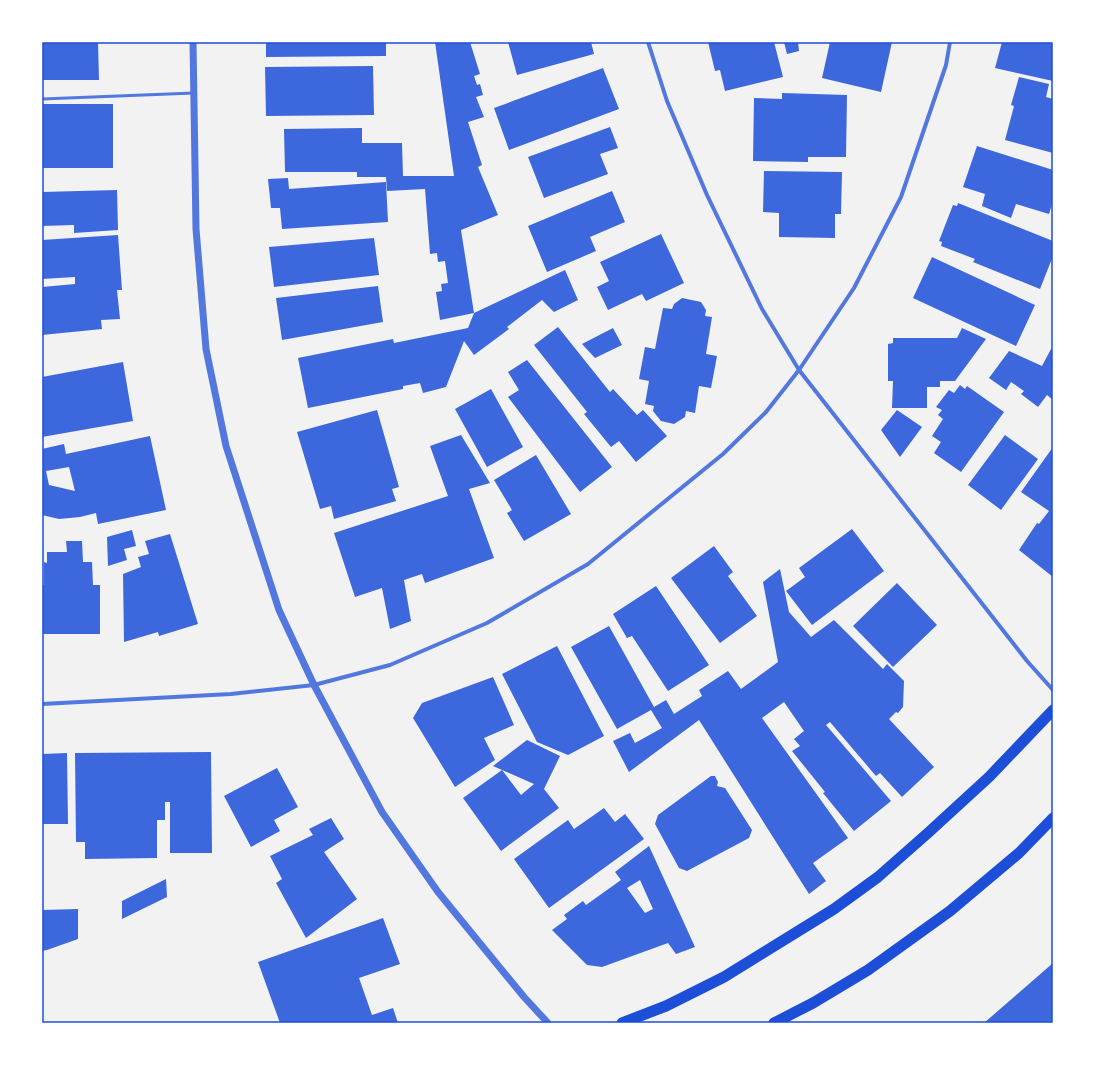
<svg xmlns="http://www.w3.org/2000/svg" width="1095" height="1065" viewBox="0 0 1095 1065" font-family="Signika,sans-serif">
	<rect width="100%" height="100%" fill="#f2f2f2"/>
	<g fill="#3d67dc" fill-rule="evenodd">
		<path d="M 42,42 L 98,42 L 99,80 L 42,80 Z"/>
		<path d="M 266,42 L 386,42 L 386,56 L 266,57 Z"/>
		<path d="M 435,42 L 470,42 L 480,74 L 474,76 L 477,85 L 480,84 L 483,95 L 476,97 L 484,117 L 468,122 L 482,165 L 478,167 L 498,215 L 461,230 L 474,313 L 565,270 L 578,300 L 554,312 L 542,300 L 507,327 L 509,329 L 474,355 L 464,341 L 446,387 L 423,393 L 420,383 L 403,386 L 403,389 L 308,408 L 298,358 L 393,339 L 394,343 L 468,328 L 474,313 L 440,320 L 436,292 L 442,291 L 441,284 L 448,283 L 445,261 L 438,262 L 437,253 L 430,254 L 425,189 L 387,191 L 386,177 L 357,177 L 357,172 L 285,172 L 284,129 L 362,128 L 362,143 L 402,143 L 403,176 L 454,176 Z"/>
		<path d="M 508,42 L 591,42 L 594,54 L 517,75 Z"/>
		<path d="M 708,42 L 774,42 L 783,77 L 725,91 L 720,70 L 715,71 Z"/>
		<path d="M 784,42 L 798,42 L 799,51 L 787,54 Z"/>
		<path d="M 830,42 L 892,42 L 881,92 L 822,78 Z"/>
		<path d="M 1002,42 L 1053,42 L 1053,81 L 995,68 Z"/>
		<path d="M 373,66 L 374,115 L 266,116 L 265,67 Z"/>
		<path d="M 603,68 L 619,109 L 509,150 L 494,108 Z"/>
		<path d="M 1019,77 L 1049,84 L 1046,97 L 1053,99 L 1053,153 L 1005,140 L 1014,106 L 1011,105 Z"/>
		<path d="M 782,93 L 847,95 L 846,157 L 808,157 L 808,162 L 753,161 L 754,98 L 782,99 Z"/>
		<rect x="42" y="104" width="71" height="64"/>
		<path d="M 610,127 L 618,148 L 600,154 L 608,174 L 544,198 L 528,157 Z"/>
		<path d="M 977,146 L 1053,170 L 1053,201 L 1049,214 L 1016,204 L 1011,218 L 982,206 L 985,194 L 963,187 Z"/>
		<path d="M 764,171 L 842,172 L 841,214 L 835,214 L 835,238 L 779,237 L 779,213 L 763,212 Z"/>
		<path d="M 288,178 L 289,189 L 386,182 L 388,222 L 282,229 L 280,208 L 271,208 L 268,179 Z"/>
		<path d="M 117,190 L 118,230 L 74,233 L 74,225 L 42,226 L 42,192 Z"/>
		<path d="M 612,191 L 625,222 L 590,237 L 596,251 L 547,272 L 528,226 Z"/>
		<path d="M 958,203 L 1053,241 L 1053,256 L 1040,289 L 973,262 L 975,259 L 941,246 L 942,242 L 939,241 L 953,205 L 957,206 Z"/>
		<path d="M 661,234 L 684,283 L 646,301 L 642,294 L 608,310 L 597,287 L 609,281 L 600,262 Z"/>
		<path d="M 118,235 L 122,290 L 117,290 L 120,319 L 101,320 L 102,329 L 42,335 L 42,287 L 75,284 L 75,277 L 42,279 L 42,240 Z"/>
		<path d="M 374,238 L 379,275 L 274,287 L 269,247 Z"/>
		<path d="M 932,257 L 1035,305 L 1016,346 L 913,298 Z"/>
		<path d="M 378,286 L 383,322 L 282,340 L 276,298 Z"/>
		<path d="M 682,298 L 701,302 L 706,310 L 705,316 L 712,317 L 706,354 L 717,356 L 711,388 L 699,386 L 695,413 L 686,411 L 685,417 L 674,424 L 661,421 L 653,411 L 654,406 L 645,404 L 649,381 L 639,379 L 645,347 L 655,349 L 663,308 L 672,309 L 674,304 Z"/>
		<path d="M 558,327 L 610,392 L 613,389 L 637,415 L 643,410 L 667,436 L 636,462 L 619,441 L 611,447 L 584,414 L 587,412 L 534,345 Z"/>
		<path d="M 613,328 L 622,345 L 595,358 L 582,344 Z"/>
		<path d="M 962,328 L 986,339 L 955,381 L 940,381 L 940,387 L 927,387 L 927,408 L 892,408 L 893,381 L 888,381 L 888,344 L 893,343 L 893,338 L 957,338 Z"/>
		<path d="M 1051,349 L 1053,351 L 1053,400 L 1047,395 L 1038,407 L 1021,394 L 1024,391 L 1011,382 L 1006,390 L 989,378 L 1009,351 L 1042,366 Z"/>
		<path d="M 527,360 L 612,467 L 580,492 L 508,397 L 519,390 L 508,372 Z"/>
		<path d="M 123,362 L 133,421 L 42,437 L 42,377 Z"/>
		<path d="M 960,385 L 965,389 L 967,386 L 1004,412 L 961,472 L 934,453 L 941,442 L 932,436 L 943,419 L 938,415 L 942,410 L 936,407 L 949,390 L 954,393 Z"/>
		<path d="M 491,389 L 523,447 L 487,467 L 455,409 Z"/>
		<path d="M 377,410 L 399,487 L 392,489 L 396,501 L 334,519 L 331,506 L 320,509 L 297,432 Z"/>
		<path d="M 897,410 L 922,427 L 900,457 L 881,430 Z"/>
		<path d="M 461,435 L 490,483 L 469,489 L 494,558 L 425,583 L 422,574 L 404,580 L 411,621 L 390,629 L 382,588 L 355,597 L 334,533 L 448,496 L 430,446 Z"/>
		<path d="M 1005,435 L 1038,459 L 1001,510 L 968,485 Z"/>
		<path d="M 150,436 L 166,510 L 98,524 L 96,513 L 80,517 L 59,519 L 42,515 L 42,449 L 64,444 L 66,454 ZM 69,467 L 75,491 L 49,485 L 46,471 Z"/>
		<path d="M 1053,447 L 1053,577 L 1019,550 L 1037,523 L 1039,524 L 1049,511 L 1021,492 Z"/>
		<path d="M 536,455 L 571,514 L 524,541 L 507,513 L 512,510 L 494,480 Z"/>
		<path d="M 852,529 L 884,571 L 812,625 L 786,591 L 805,577 L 799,568 Z"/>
		<path d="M 132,530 L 136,546 L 124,549 L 127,560 L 108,566 L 107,537 Z"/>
		<path d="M 170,534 L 198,624 L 159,636 L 158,632 L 124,642 L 123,574 L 141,567 L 138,557 L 149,554 L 145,541 Z"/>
		<path d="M 66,541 L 82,541 L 83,562 L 92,562 L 93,585 L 100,585 L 100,634 L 42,634 L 42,585 L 44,585 L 44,562 L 47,563 L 47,552 L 67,552 Z"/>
		<path d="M 714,546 L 733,572 L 728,576 L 757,616 L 720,643 L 671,578 Z"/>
		<path d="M 780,569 L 789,612 L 811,637 L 834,620 L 883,669 L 887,664 L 904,681 L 903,707 L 898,713 L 896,712 L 889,719 L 934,767 L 902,797 L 880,773 L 876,776 L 830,722 L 826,725 L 891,801 L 854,831 L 823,793 L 825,792 L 792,751 L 800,746 L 794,739 L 804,731 L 784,702 L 762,718 L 848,838 L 813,863 L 826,881 L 809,894 L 699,720 L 629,772 L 613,741 L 630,733 L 635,743 L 662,728 L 651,710 L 617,729 L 571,647 L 609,626 L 654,707 L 666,700 L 674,714 L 702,696 L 699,690 L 728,671 L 741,689 L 778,662 L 763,582 Z"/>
		<path d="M 897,583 L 937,625 L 893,667 L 853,626 Z"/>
		<path d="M 656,586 L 709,665 L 668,691 L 632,636 L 627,638 L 613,614 Z"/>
		<path d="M 557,646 L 604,736 L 568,755 L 537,742 L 502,674 Z"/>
		<path d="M 493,677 L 514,725 L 484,738 L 495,760 L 455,787 L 413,718 L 422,703 Z"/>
		<path d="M 527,740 L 560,756 L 544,789 L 559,808 L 501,851 L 463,798 L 502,770 L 521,795 L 534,784 L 493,766 Z"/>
		<path d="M 211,752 L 212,853 L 170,853 L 170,802 L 165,802 L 165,820 L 157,820 L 157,858 L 85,859 L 85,842 L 76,842 L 75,753 Z"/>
		<path d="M 67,753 L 68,824 L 42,824 L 42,754 Z"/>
		<path d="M 277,768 L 298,807 L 274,820 L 280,831 L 251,847 L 224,796 Z"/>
		<path d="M 711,776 L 715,776 L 718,782 L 717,786 L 725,788 L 752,830 L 749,838 L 687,871 L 679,868 L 655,824 L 658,815 Z"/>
		<path d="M 604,808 L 615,822 L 625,814 L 644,839 L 549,908 L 514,859 L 568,820 L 574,829 Z"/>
		<path d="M 331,818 L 344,839 L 324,852 L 357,899 L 306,938 L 276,883 L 282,879 L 270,856 L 313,835 L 309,829 Z"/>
		<path d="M 649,846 L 695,947 L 676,954 L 668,943 L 602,967 L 587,965 L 552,930 L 567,919 L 564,915 L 583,901 L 586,905 L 621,880 L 615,872 ZM 640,880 L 653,909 L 645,913 L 627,888 Z"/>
		<path d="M 166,879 L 167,897 L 122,919 L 122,901 Z"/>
		<path d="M 78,909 L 78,939 L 47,950 L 42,951 L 42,910 Z"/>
		<path d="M 383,918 L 400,964 L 359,978 L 372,1015 L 393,1008 L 398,1023 L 280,1023 L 258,962 Z"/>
		<path d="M 1053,963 L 1053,1023 L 984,1023 Z"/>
	</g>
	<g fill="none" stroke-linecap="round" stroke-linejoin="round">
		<path stroke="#5277de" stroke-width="3" d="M 42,99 L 194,93"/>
		<g stroke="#5277de" stroke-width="4">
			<path d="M 648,42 L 667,101 L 707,195 L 762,309 L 799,370 L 1027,661 L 1053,690"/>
			<path d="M 42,704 L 231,694 L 314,685 L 390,665 L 487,623 L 588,564 L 723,454 L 766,412 L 799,370 L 854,288 L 901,197 L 946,65 L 950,42"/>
		</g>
		<path stroke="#5277de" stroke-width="7" d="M 193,42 L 196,229 L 206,349 L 226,446 L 279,610 L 314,685 L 382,812 L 438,892 L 524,997 L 548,1023"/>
		<g stroke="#1d4ed8" stroke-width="11">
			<path d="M 622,1023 L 666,1006 L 724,977 L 834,909 L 878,877 L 929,832 L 989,777 L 1053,710"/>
			<path d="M 774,1023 L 813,1003 L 868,970 L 950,911 L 1019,853 L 1053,818"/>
		</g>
	</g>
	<rect width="1095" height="1065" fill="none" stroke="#ffffff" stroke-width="86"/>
	<rect x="43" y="43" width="1009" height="979" fill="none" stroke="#1d4ed8" stroke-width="1.5"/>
</svg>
